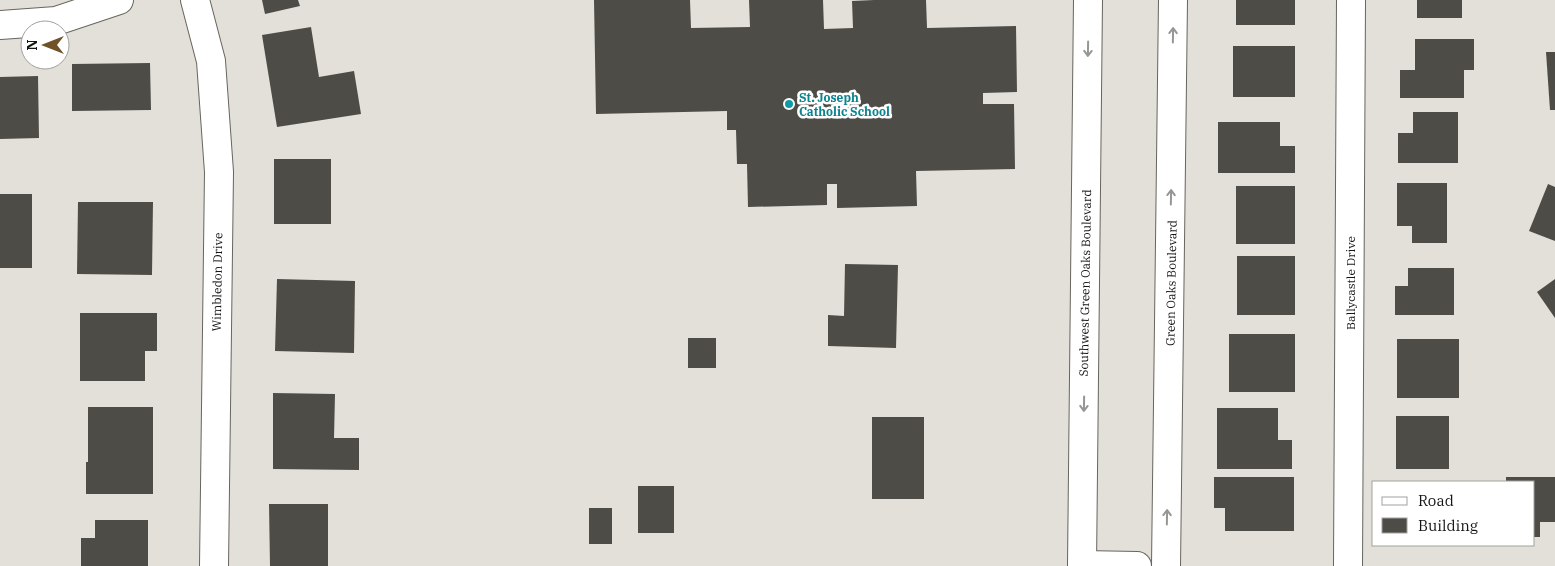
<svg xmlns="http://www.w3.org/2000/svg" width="1555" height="566" viewBox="0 0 1555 566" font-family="'IBM Plex Serif',serif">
	<rect width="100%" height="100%" fill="#e2e0d8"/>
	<g fill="#4e4c46">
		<path d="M 262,0 L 298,0 L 300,6 L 265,14 Z"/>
		<path d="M 594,0 L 690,0 L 691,28 L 750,27 L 749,0 L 823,0 L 824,29 L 853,28 L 852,1 L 874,0 L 926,0 L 927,28 L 1016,26 L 1017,92 L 983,93 L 983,104 L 1014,104 L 1015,169 L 916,171 L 917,206 L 837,208 L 837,184 L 827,184 L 827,205 L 748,207 L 747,164 L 737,164 L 736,130 L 727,130 L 727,111 L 596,114 Z"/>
		<rect x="1236" y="0" width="59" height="25"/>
		<rect x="1417" y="0" width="45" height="18"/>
		<path d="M 311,27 L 319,77 L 354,71 L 361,114 L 277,127 L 262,35 Z"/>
		<path d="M 1415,39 L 1474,39 L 1474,70 L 1464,70 L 1464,98 L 1400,98 L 1400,70 L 1415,70 Z"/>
		<rect x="1233" y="46" width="62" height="51"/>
		<path d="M 1546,52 L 1555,52 L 1555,110 L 1550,110 Z"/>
		<path d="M 150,63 L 151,110 L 72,111 L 72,64 Z"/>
		<path d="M 38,76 L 39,138 L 0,139 L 0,77 Z"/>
		<path d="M 1413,112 L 1458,112 L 1458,163 L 1398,163 L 1398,133 L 1413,133 Z"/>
		<path d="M 1218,122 L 1280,122 L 1280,146 L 1295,146 L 1295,173 L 1218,173 Z"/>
		<rect x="274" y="159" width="57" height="65"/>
		<path d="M 1397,183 L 1447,183 L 1447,243 L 1412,243 L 1412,226 L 1397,226 Z"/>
		<path d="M 1548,184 L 1555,187 L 1555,241 L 1529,231 Z"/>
		<rect x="1236" y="186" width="59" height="58"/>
		<rect x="0" y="194" width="32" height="74"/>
		<path d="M 78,202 L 153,202 L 152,275 L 77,274 Z"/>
		<rect x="1237" y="256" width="58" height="59"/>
		<path d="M 845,264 L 898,265 L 896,348 L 828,346 L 828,315 L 844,316 Z"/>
		<path d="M 1408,268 L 1454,268 L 1454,315 L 1395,315 L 1395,286 L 1408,286 Z"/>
		<path d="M 277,279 L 355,281 L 354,353 L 275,351 Z"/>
		<path d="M 1555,279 L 1555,318 L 1537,292 Z"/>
		<path d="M 80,313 L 157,313 L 157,351 L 145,351 L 145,381 L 80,381 Z"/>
		<rect x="1229" y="334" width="66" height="58"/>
		<rect x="688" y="338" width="28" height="30"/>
		<rect x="1397" y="339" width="62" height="59"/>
		<path d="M 273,393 L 335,394 L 334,438 L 359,438 L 359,470 L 273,469 Z"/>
		<path d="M 88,407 L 153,407 L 153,494 L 86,494 L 86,462 L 88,462 Z"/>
		<path d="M 1217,408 L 1278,408 L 1278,440 L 1292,440 L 1292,469 L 1217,469 Z"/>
		<rect x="1396" y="416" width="53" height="53"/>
		<rect x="872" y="417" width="52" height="82"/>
		<path d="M 1214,477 L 1294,477 L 1294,531 L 1225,531 L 1225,508 L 1214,508 Z"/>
		<path d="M 1506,477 L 1555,477 L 1555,522 L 1540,522 L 1540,537 L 1534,537 L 1534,482 L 1506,482 Z"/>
		<rect x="638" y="486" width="36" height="47"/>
		<path d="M 269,504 L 328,504 L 328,566 L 270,566 Z"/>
		<rect x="589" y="508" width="23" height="36"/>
		<path d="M 95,520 L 148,520 L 148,566 L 81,566 L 81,538 L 95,538 Z"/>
	</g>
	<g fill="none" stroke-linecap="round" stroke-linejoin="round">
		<defs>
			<g id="street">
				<path d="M 0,25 L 56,21 L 119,0"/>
				<path d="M 1082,565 L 1137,566"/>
				<path d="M 1348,566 L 1351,0"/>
			</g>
			<g id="secondary">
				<path d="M 195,0 L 211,61 L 219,172 L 214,566"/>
				<path d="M 1082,566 L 1088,0"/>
				<path d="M 1166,566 L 1173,0"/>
			</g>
		</defs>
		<use href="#street" stroke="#67655e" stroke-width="30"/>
		<use href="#secondary" stroke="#67655e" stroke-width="30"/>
		<use href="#street" stroke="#fff" stroke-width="28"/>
		<use href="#secondary" stroke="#fff" stroke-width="28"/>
	</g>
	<defs><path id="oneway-shaft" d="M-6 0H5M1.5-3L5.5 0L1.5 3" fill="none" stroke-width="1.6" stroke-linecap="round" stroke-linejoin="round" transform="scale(1.25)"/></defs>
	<g stroke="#969694">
		<use href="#oneway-shaft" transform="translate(1173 35) rotate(-89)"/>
		<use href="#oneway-shaft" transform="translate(1088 49) rotate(91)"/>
		<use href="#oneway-shaft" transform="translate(1171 197) rotate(-89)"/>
		<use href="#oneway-shaft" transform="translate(1084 404) rotate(91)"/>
		<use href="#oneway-shaft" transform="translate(1167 517) rotate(-89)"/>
	</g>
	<circle fill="#0f9aa8" stroke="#fff" stroke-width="2" cx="789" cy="104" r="5"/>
	<g text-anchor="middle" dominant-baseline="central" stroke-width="5" stroke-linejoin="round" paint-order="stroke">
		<g font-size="12" font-weight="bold" fill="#0d838f" stroke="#fff" text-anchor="start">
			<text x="799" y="97">St. Joseph<tspan x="799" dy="14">Catholic School</tspan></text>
		</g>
		<g font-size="12" fill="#151512" stroke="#fff">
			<text transform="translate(217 282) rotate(-89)">Wimbledon Drive</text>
			<text transform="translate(1085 283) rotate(-89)">Southwest Green Oaks Boulevard</text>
			<text transform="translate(1171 283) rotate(-89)">Green Oaks Boulevard</text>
			<text transform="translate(1350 283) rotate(-90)">Ballycastle Drive</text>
		</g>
	</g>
	<rect x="1372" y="481" width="162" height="65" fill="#ffffff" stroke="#a1a1a0"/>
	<rect x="1382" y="497" width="25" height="8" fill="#ffffff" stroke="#a1a1a0"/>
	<text x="1418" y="506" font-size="15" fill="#151512">Road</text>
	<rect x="1382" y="518" width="25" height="15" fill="#4e4c46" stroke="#a1a1a0"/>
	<text x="1418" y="531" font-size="15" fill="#151512">Building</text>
	<g transform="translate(45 45) rotate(270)"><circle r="24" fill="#ffffff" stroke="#a1a1a0"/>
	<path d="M0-4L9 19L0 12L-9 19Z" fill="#715228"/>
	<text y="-8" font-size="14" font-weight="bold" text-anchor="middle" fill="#151512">N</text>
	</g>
</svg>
